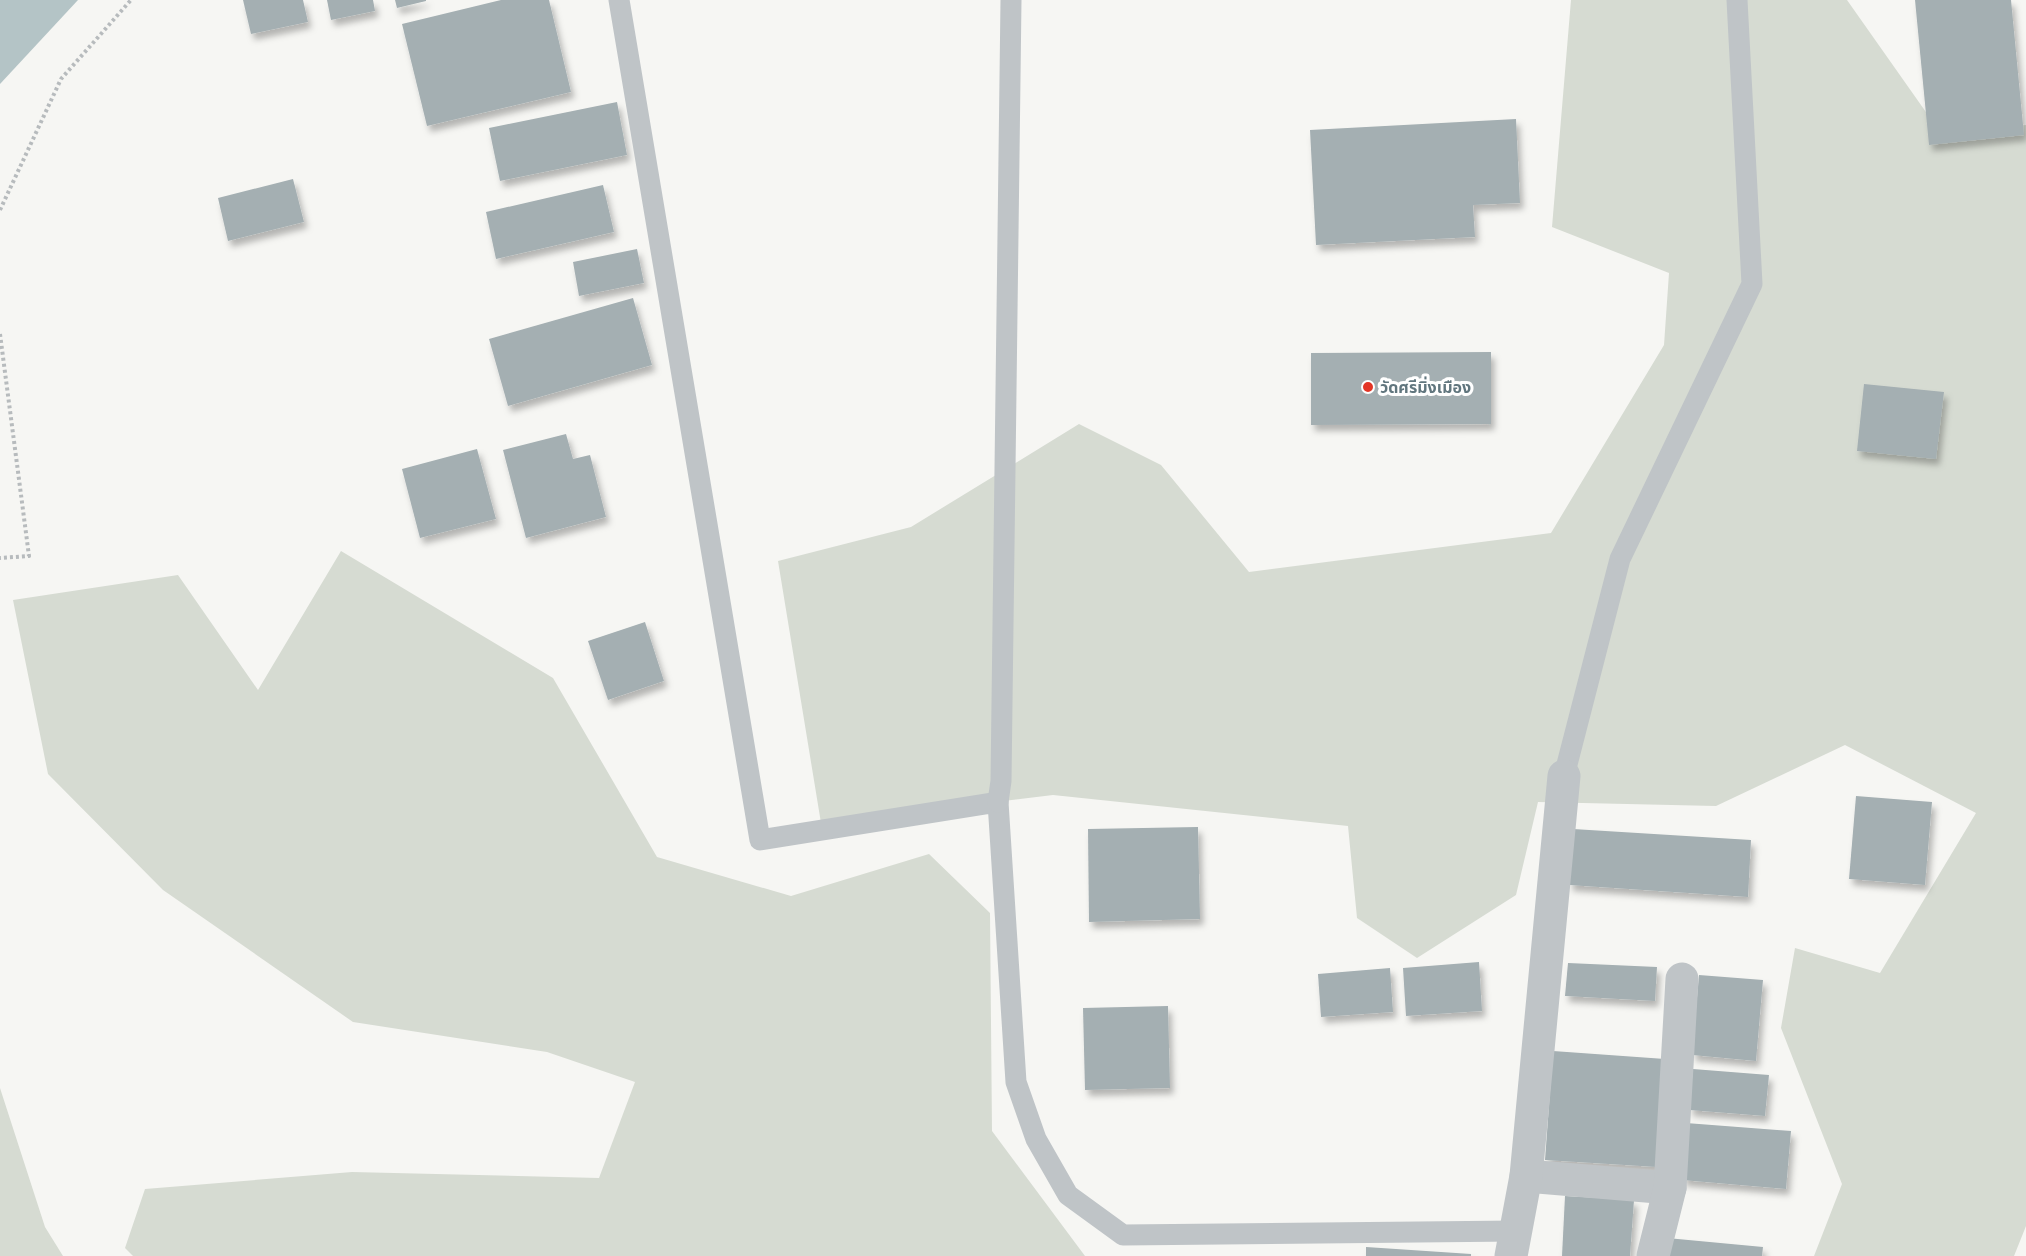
<svg xmlns="http://www.w3.org/2000/svg" width="2026" height="1256" viewBox="0 0 2026 1256" font-family="Arial,'Noto Sans Thai',sans-serif">
	<defs>
		<filter id="shadow"><feDropShadow dx="3.5" dy="6" stdDeviation="3" flood-color="#0004"/></filter>
	</defs>
	<rect width="100%" height="100%" fill="#f6f6f3"/>
	<g fill="#d6dbd2">
		<path d="M 1571,0 L 1847,0 L 1940,132 L 2026,125 L 2026,1226 L 2014,1256 L 1814,1256 L 1842,1184 L 1781,1028 L 1795,948 L 1880,973 L 1976,813 L 1845,745 L 1716,806 L 1538,802 L 1516,895 L 1417,958 L 1357,918 L 1348,826 L 1053,795 L 821,823 L 778,561 L 911,527 L 1079,424 L 1161,465 L 1249,572 L 1551,533 L 1664,345 L 1669,273 L 1552,227 Z"/>
		<path d="M 341,551 L 553,678 L 657,857 L 791,896 L 929,854 L 990,913 L 992,1131 L 1085,1256 L 133,1256 L 125,1248 L 145,1189 L 352,1172 L 599,1178 L 635,1082 L 547,1052 L 353,1022 L 163,890 L 48,774 L 13,600 L 178,575 L 258,690 Z"/>
		<path d="M 0,1088 L 45,1227 L 63,1256 L 0,1256 Z"/>
	</g>
	<path fill="#b4c4c6" d="M 0,0 L 78,0 L 0,84 Z"/>
	<g fill="#a4afb2" filter="url(#shadow)">
		<path d="M 243,0 L 303,0 L 308,22 L 251,34 Z"/>
		<path d="M 327,0 L 373,0 L 375,11 L 331,20 Z"/>
		<path d="M 395,0 L 426,0 L 426,1 L 397,8 Z"/>
		<path d="M 501,0 L 549,0 L 571,92 L 427,126 L 402,24 Z"/>
		<path d="M 1915,0 L 2011,0 L 2024,135 L 1929,145 Z"/>
		<path d="M 617,102 L 627,155 L 500,181 L 489,128 Z"/>
		<path d="M 1516,119 L 1520,203 L 1473,205 L 1475,237 L 1316,245 L 1310,130 Z"/>
		<path d="M 293,179 L 304,222 L 228,241 L 218,198 Z"/>
		<path d="M 603,185 L 614,232 L 496,259 L 486,212 Z"/>
		<path d="M 637,249 L 644,283 L 579,296 L 573,262 Z"/>
		<path d="M 633,298 L 652,365 L 508,406 L 489,339 Z"/>
		<path d="M 1491,352 L 1491,424 L 1311,425 L 1311,353 Z"/>
		<path d="M 1864,384 L 1944,392 L 1936,459 L 1857,451 Z"/>
		<path d="M 566,434 L 573,459 L 590,455 L 606,517 L 526,538 L 503,450 Z"/>
		<path d="M 477,449 L 496,519 L 420,538 L 402,469 Z"/>
		<path d="M 645,622 L 664,681 L 608,700 L 588,641 Z"/>
		<path d="M 1856,796 L 1932,802 L 1925,885 L 1849,879 Z"/>
		<path d="M 1198,827 L 1200,919 L 1089,922 L 1088,829 Z"/>
		<path d="M 1573,829 L 1751,840 L 1748,897 L 1569,885 Z"/>
		<path d="M 1479,962 L 1482,1011 L 1406,1016 L 1403,968 Z"/>
		<path d="M 1568,963 L 1657,967 L 1655,1001 L 1565,996 Z"/>
		<path d="M 1390,968 L 1393,1012 L 1321,1017 L 1318,974 Z"/>
		<path d="M 1699,975 L 1763,980 L 1756,1061 L 1692,1055 Z"/>
		<path d="M 1168,1006 L 1170,1088 L 1085,1090 L 1083,1008 Z"/>
		<path d="M 1553,1051 L 1665,1059 L 1657,1167 L 1545,1160 Z"/>
		<path d="M 1693,1069 L 1769,1075 L 1765,1116 L 1689,1110 Z"/>
		<path d="M 1686,1123 L 1791,1131 L 1786,1189 L 1682,1180 Z"/>
		<path d="M 1565,1196 L 1634,1200 L 1630,1256 L 1562,1256 Z"/>
		<path d="M 1667,1238 L 1763,1247 L 1762,1256 L 1665,1256 Z"/>
		<path d="M 1366,1247 L 1471,1254 L 1471,1256 L 1366,1256 Z"/>
	</g>
	<g fill="none" stroke-linecap="round" stroke-linejoin="round">
		<g stroke="#b7bbbd" stroke-width="4" stroke-dasharray="3 3" stroke-linecap="butt">
			<path d="M 0,210 L 61,79 L 131,0"/>
			<path d="M 0,334 L 29,556 L 0,558"/>
		</g>
		<g stroke="#bfc4c7" stroke-width="21">
			<path d="M 619,0 L 760,840 L 998,802 L 1016,1082 L 1036,1139 L 1068,1195 L 1123,1235 L 1517,1231"/>
			<path d="M 1564,776 L 1620,559 L 1752,284 L 1737,0"/>
			<path d="M 998,802 L 1001,781 L 1011,0"/>
		</g>
		<g stroke="#bfc4c7" stroke-width="33">
			<path d="M 1526,1176 L 1670,1188"/>
			<path d="M 1511,1256 L 1526,1176 L 1564,776"/>
			<path d="M 1653,1256 L 1670,1188 L 1682,979"/>
		</g>
	</g>
	<circle fill="#e33526" stroke="#fff" stroke-width="2" cx="1368" cy="387" r="6"/>
	<g text-anchor="middle" dominant-baseline="central" stroke-width="6" stroke-linejoin="round" paint-order="stroke">
		<g font-size="16" font-weight="bold" fill="#61767e" stroke="#fff" text-anchor="start">
			<text x="1380" y="387">วัดศรีมิ่งเมือง</text>
		</g>
	</g>
</svg>
